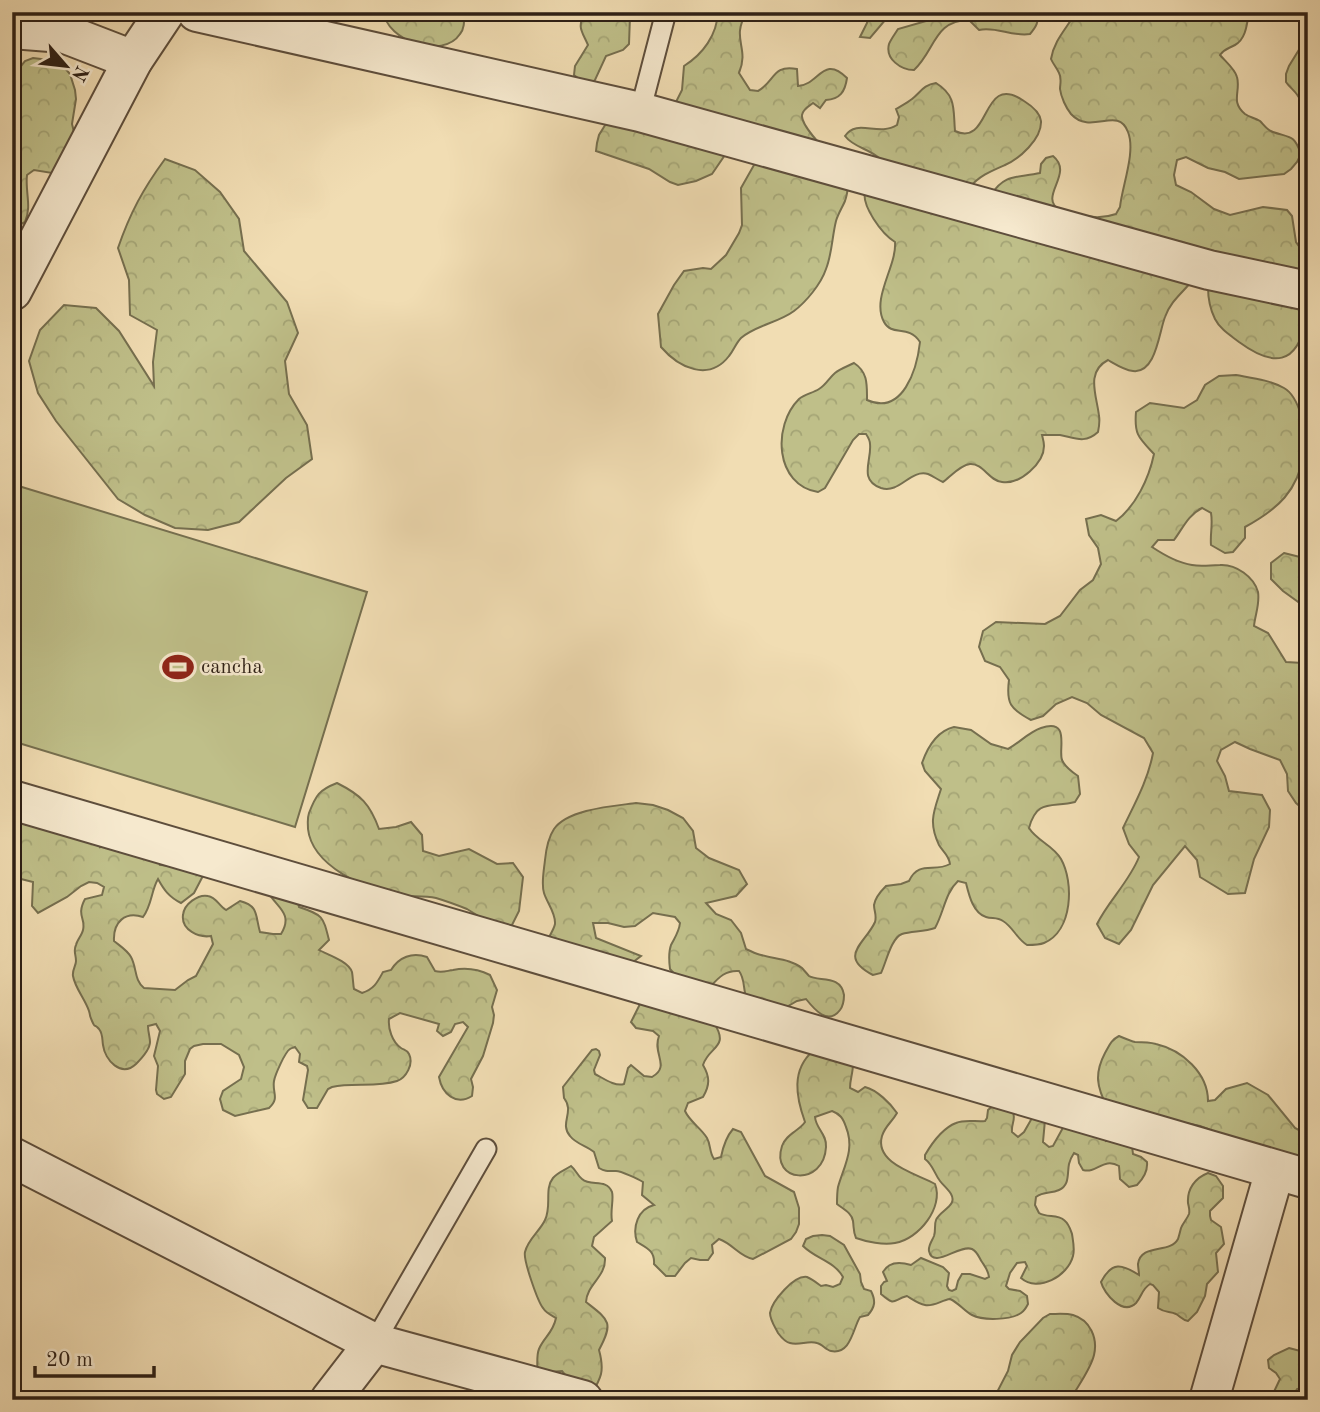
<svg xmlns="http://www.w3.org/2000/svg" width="1320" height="1412" viewBox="0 0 1320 1412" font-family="'Old Standard TT',serif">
	<defs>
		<pattern id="forest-crowns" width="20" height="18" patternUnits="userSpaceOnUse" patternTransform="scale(1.75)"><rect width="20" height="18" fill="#bfbf89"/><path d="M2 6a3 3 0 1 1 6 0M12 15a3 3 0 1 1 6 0" fill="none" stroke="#a4a475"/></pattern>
	</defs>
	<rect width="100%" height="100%" fill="#f1ddb3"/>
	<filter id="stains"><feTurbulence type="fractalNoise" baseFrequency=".00286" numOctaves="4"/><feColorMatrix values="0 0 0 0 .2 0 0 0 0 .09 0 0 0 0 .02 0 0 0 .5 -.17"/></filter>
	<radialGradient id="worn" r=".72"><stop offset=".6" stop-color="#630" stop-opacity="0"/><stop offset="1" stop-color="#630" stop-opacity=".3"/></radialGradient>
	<path fill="#bfbf89" stroke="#766f4f" stroke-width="2" d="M 12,484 L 367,592 L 295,827 L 12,741 Z"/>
	<g fill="url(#forest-crowns)" stroke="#766f4f" stroke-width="2">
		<path d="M 384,12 L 464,12 C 464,20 465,28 460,34 C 443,60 386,41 384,12 Z"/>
		<path d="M 586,12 L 629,12 L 630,16 L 629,44 L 623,50 L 606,56 L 595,80 L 588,86 L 574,75 L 575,66 L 588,45 C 582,31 576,27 586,12 Z"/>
		<path d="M 718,12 L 747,12 C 730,39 750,47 739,73 L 750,90 L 758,91 C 775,82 772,64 797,69 L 798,86 C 819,85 823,54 847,78 C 845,92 840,99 826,100 L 820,108 L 813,103 C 809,106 803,109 802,115 C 800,128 840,165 850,175 C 848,184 848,193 845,201 C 842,208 838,214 836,221 C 832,237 832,254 826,269 C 821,284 806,302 794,311 C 778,323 756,325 741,338 C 736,343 734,350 729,356 C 709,382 679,368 661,347 L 658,314 L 674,285 L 684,271 L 703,268 L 711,269 L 726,255 L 739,233 L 742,225 L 741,188 L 754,165 L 778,131 L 771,128 L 762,128 L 725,155 L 712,174 L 696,181 L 678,185 L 670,182 L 649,169 L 596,151 L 597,143 L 599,135 L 607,122 L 675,104 L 682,90 L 684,66 C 703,54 717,35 718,12 Z"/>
		<path d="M 869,12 L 892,12 L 870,38 L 860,37 L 867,23 Z"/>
		<path d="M 950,12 L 1038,12 C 1039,22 1036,27 1030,34 C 1012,37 996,26 979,30 L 969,20 C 934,20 935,51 914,70 C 901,70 885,59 889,44 C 891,39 895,34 898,29 L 940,17 Z"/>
		<path d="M 1076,12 L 1249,12 C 1247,24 1246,39 1235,45 C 1228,49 1225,48 1220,55 C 1225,61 1235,69 1237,77 C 1241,91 1230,102 1245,114 C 1249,117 1255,118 1260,121 C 1264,125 1267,130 1273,132 C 1290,138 1294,134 1301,154 L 1297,162 L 1291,169 L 1284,174 L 1239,179 L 1225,172 L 1208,168 L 1186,157 L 1177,160 L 1174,175 L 1176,185 L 1191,192 L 1214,209 L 1230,215 L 1263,207 L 1287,210 L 1292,216 L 1296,242 L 1301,249 L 1308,255 L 1308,276 L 1266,263 L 1249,259 C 1269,278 1293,296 1306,320 C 1297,366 1273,367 1239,342 C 1230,335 1220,329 1215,319 C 1210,309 1208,298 1208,287 L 1192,281 C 1182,293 1170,302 1165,317 C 1159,332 1156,374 1133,371 C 1124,370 1115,364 1108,360 C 1085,372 1097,396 1099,416 C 1100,421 1099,427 1098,432 C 1085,444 1075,438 1060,435 C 1054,435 1048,435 1042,435 C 1043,439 1044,442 1044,446 C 1044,463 1020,485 1002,482 C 989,481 983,463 970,464 C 960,465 950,477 943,482 C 938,480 933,476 928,474 C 910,469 900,494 881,488 C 858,480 872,460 870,444 C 870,440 868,437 866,434 L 859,434 L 853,440 L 825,488 L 818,492 C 775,485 772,426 799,399 C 805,394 813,393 819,389 C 826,385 829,378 835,373 C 840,369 848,366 854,363 C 868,372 867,385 867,400 C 903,416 917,369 920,342 C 908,324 892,337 884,322 C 871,298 897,266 895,242 C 882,234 861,206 865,190 C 866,180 875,168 880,159 C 869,148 854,148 845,136 C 857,118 878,137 897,125 L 899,117 L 896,109 C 901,106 907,103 912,99 C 921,92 923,85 936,83 C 957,96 953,110 955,131 C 992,148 980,71 1024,101 C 1032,106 1040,112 1041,121 C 1042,139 1019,159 1005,165 C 991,171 979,176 969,188 L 991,195 C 1005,173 1018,178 1040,173 L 1041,164 L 1046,158 L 1053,156 C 1075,174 1037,197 1060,210 C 1065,212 1072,213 1077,214 C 1090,218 1102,219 1116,214 L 1120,207 C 1122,186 1136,152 1128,132 C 1118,105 1091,136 1071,114 C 1066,108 1061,97 1060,89 C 1060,84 1062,78 1059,73 C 1057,68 1053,64 1051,59 C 1054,40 1067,28 1076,12 Z"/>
		<path d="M 1308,35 L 1308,136 L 1302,134 C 1297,123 1303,112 1300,100 C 1298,93 1290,88 1286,82 L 1286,74 L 1289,66 Z"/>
		<path d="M 33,58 L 41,59 L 64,67 L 70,74 L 75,90 L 76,99 L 72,124 L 74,132 L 58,174 L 34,170 L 27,175 C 25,192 32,206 25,222 L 12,229 L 12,77 L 25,61 Z"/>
		<path d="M 165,159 L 195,170 L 220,192 L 239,219 L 244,251 L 287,302 L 298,333 L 285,361 L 289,394 L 307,425 L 312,459 L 286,478 L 239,522 L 208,530 L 175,528 L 145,515 L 118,499 L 56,421 L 38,393 L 29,361 L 40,330 L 64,305 L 96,308 L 119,331 L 154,386 L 153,362 L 157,330 L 130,315 L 129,280 L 118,248 C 130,213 143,189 165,159 Z"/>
		<path d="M 1236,375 C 1252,378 1270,380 1284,388 C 1293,393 1298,405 1301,415 C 1305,428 1306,439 1304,453 C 1298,491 1278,509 1245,527 L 1245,538 L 1233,552 L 1225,553 L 1211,545 C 1210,534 1213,524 1211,513 L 1202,508 C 1188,515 1183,528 1174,540 L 1158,540 L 1152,547 C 1164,555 1178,563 1192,565 C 1202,567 1210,565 1220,565 C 1236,564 1254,577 1258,592 C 1260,604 1255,615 1254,626 L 1268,633 L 1286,662 L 1303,663 L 1308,660 L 1308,813 L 1296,803 L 1288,791 L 1287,774 L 1280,760 L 1250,749 L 1235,742 L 1221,750 L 1217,761 L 1225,776 L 1229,791 L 1262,795 L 1270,810 L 1269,827 L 1254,859 L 1245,893 L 1228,894 L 1200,877 L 1197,860 L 1185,846 L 1153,885 L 1131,930 L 1119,944 L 1105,938 L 1097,924 C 1109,900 1129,882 1139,857 L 1129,844 L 1123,828 C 1135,803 1148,780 1153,753 L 1144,738 L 1101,715 L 1087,703 L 1072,697 L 1056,704 L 1043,716 L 1031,720 C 1010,709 1006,703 1009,680 L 1000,667 L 985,661 L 979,647 L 983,631 L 996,622 L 1045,624 L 1060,616 L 1080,590 L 1093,580 L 1101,564 L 1098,548 L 1089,535 L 1086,519 L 1101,515 L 1116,521 C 1136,506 1149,478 1154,454 C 1139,438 1134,435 1136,412 L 1150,403 L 1184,408 L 1197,400 L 1205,385 L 1219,376 Z"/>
		<path d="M 1284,553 L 1308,559 L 1308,609 L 1283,591 L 1271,579 L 1271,563 Z"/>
		<path d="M 954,727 L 971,730 L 991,744 L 1008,749 C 1019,743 1029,732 1041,728 C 1071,718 1058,749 1062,760 C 1065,767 1072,772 1078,776 L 1080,794 L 1075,802 C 1052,808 1037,798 1029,828 C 1037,841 1053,845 1061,859 C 1074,882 1073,931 1044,943 C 1039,945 1033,945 1027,945 C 1017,939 1013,927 1003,921 C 997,917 992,919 986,917 C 973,913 969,895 966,883 L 958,881 C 945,893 944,912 935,928 C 924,932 912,931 902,934 C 891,938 886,963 881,973 L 873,975 C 837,956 865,944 875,922 C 877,915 874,911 874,905 C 875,898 881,891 886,886 L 901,884 L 909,881 C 919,860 934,873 950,864 C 949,855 943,852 939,845 C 928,822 934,811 941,789 L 925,771 L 922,763 C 928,746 937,731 954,727 Z"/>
		<path d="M 337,783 C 361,795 370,804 379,829 L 396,827 L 411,822 L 422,835 L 423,851 L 439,856 L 469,849 L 497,864 L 513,863 L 523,877 L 519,911 L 512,925 C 507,925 500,926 496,925 C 486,922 476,914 467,909 C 457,905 446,901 436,898 C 424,895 411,897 399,896 C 366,890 312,866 308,829 C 308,823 307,819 309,813 C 316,795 319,790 337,783 Z"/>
		<path d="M 636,803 L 653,805 L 668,810 L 683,818 L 693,831 L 696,848 L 709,858 L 739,870 L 747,884 L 736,896 L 706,903 L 716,914 L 731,920 L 741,933 L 746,949 C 751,951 756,954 761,955 C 774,959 791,959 802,968 C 803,969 808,975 809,976 C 818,982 841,974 844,995 C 844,1000 843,1006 840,1010 C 828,1026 814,1009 806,999 L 797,1001 L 783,1009 L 748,1001 C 742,991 746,980 739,971 C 726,970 719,977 711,986 L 681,981 L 670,969 C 669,961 668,953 671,945 C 675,937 679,932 680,923 L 675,917 L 653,913 L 635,926 L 624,927 L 608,923 L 593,923 L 596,938 L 641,956 L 628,966 L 548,939 C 550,935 554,929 555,924 C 556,913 547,903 544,893 C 541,884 544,870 545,860 C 546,850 548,838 554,829 C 568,809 614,806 636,803 Z"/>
		<path d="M 12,806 L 26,825 L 34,825 L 96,839 L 100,847 L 106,841 L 162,856 L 160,865 L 206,870 L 194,893 L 181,903 C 169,897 164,890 158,879 C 151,891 152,905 143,917 C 125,911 113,922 114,941 C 120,946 127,950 131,957 C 137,968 134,980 144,988 L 175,990 L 188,980 L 196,976 L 213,944 L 211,936 C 199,938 181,930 183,915 C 184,904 198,894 208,896 C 216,897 219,906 226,910 L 240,901 C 259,906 255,915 260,932 L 273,934 L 281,934 C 294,913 276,907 268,892 L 297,898 L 299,907 C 323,915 323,916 329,940 L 319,950 C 328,955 348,961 352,972 C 353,978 353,984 354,989 L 362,993 C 374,989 377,983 383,972 L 391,970 C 399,957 412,952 427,957 L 435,971 C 442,973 446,971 453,970 C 467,967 478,969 490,975 L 497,990 L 492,1007 L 494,1015 L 493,1023 L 483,1056 L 471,1079 L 473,1087 L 472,1096 C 456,1106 442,1094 439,1077 L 468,1027 L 463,1022 L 455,1024 L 451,1032 L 443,1036 L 437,1031 L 439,1024 L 400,1013 L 389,1019 C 388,1028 392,1042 401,1048 C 404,1050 407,1050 409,1054 C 414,1064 406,1078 397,1081 C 376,1088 353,1082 332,1087 L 328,1089 L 317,1108 L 308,1108 L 303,1100 L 308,1070 L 307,1066 L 299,1062 L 300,1054 L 295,1047 C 293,1048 291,1048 290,1049 C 285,1052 275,1075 274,1081 C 272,1093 280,1098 269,1108 L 235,1116 L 223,1110 L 220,1099 L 223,1091 L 241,1079 L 244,1067 L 239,1055 L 221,1044 L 203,1044 L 194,1046 L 190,1049 L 185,1061 L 185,1074 L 171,1097 L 164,1099 L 157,1094 L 156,1090 L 158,1066 L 154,1056 L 160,1031 L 156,1024 L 148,1026 C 148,1032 150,1037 150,1042 C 150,1050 141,1059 136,1064 C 121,1078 105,1060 103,1045 C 102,1039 103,1034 99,1029 C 93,1022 96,1030 92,1021 C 89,1014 91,1018 89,1011 C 85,999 75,988 73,976 C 72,970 76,966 76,961 C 76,954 73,951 76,945 C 77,940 82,935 83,930 C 86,918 76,916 85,899 L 102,895 L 104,887 L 97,883 L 89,882 L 81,886 L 67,897 L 38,913 L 32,906 L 33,882 L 17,878 L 12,876 Z"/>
		<path d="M 645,994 L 714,1023 C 730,1048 709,1046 703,1065 C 710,1077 710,1085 703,1097 L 688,1103 L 685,1111 C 690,1122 701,1128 707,1138 C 711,1145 709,1152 714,1159 L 721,1157 C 723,1147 726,1137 733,1129 L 741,1132 L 765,1176 L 794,1192 L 799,1208 L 799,1224 L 796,1232 L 791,1239 L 753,1259 C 739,1256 733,1244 719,1239 L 712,1245 L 713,1253 L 708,1260 L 700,1260 L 691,1258 L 685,1263 L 675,1276 L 666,1276 L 654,1264 C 655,1251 647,1248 637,1242 C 632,1227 638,1209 654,1205 L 642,1195 L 643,1182 C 638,1179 621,1171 616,1171 C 608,1171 606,1172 599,1168 L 594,1152 C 587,1146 576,1144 570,1136 C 559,1123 575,1112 564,1098 L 563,1087 L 592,1050 L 596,1049 L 599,1051 L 600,1055 L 594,1070 L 595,1074 C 603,1078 615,1087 624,1084 L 628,1068 L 631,1065 L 644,1076 L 652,1077 C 671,1066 652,1054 659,1036 L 653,1031 L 636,1028 L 631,1022 Z"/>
		<path d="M 1119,1036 C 1124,1038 1130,1041 1135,1042 C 1142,1042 1149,1042 1156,1044 C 1182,1050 1208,1073 1208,1101 L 1215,1100 L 1226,1089 L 1247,1083 L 1268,1095 L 1295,1128 L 1308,1135 L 1308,1165 L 1232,1142 L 1208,1129 L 1200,1126 L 1107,1107 C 1097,1087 1094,1074 1105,1053 C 1109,1046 1111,1040 1119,1036 Z"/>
		<path d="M 813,1051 L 853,1064 C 853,1073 850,1079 850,1088 L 858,1092 L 865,1087 C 877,1090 890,1103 897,1113 C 892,1122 885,1126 882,1136 C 874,1164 918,1174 935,1184 C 944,1207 919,1239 895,1243 C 883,1245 867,1242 856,1238 C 853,1231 854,1228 853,1221 C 852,1213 843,1209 837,1204 C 837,1199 837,1193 838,1187 C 844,1166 855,1149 846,1127 C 843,1118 840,1114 832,1111 L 815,1117 C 816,1129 827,1134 826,1147 C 824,1187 770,1183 782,1146 C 786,1134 799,1131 805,1122 C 796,1097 791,1070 813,1051 Z"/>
		<path d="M 994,1105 L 1013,1112 C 1016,1120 1011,1124 1012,1132 L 1018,1137 L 1024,1132 L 1032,1118 L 1045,1120 L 1043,1142 L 1049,1147 L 1053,1146 L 1065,1124 L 1104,1138 L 1106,1141 L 1110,1140 L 1132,1146 L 1133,1154 L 1141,1157 L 1147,1162 C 1148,1172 1143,1179 1137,1185 L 1129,1187 L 1120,1179 L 1119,1166 C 1103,1157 1097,1174 1083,1170 L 1079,1163 L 1078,1155 L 1074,1153 C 1072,1156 1070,1160 1069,1164 C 1067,1174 1070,1185 1059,1190 C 1051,1194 1044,1191 1036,1197 L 1035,1205 L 1039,1213 C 1047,1218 1057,1214 1064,1220 C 1069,1224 1070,1228 1072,1234 C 1073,1241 1075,1249 1073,1256 C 1068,1276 1038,1293 1021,1278 L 1027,1266 L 1025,1262 L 1017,1263 L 1010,1273 L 1006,1286 L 1009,1289 L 1020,1291 L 1027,1296 L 1028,1304 C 1026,1308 1024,1311 1021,1313 C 1011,1320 983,1321 972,1315 C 964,1311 959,1303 950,1299 C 942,1300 933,1307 925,1305 C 919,1304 912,1299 907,1296 C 892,1300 896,1307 881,1294 L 881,1286 L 884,1282 L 887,1281 L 883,1272 C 889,1261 901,1262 911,1265 L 921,1258 L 943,1267 L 949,1273 L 947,1286 L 949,1290 L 952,1291 L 956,1289 L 958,1281 L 962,1274 L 970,1274 L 985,1279 L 989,1277 C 988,1270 986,1268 982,1262 C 979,1258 978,1252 972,1249 C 959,1244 933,1270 929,1251 C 928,1246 932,1241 934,1236 C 936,1230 934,1225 936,1220 C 940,1210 958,1206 951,1194 C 948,1189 943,1185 940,1181 C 934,1173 933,1165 925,1159 L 925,1155 C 932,1143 943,1128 956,1123 C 965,1119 976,1122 985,1121 L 987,1118 L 988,1110 Z"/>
		<path d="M 571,1166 C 576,1170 577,1175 582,1179 C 591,1187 606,1178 612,1192 C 614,1199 610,1211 612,1221 L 594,1237 L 592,1246 L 605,1258 C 606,1277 587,1284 586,1302 C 609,1320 614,1322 599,1350 C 605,1372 601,1378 590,1397 L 567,1377 L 562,1371 L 537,1373 C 538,1366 536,1356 539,1349 C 544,1337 553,1333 556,1318 C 551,1315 546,1313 543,1308 C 538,1302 523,1260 525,1252 C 528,1239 540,1231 545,1220 C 552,1206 544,1189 553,1178 C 558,1172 565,1170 571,1166 Z"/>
		<path d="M 1208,1173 L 1216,1176 L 1223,1186 L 1223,1198 L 1210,1211 L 1210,1216 L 1211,1220 L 1221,1227 L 1224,1244 L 1216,1253 L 1218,1272 L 1207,1284 L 1205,1296 L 1197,1312 L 1188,1321 C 1182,1320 1181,1317 1176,1314 C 1170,1311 1165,1313 1158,1308 L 1159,1292 L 1153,1285 L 1150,1284 C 1142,1289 1142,1296 1136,1303 C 1123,1316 1104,1294 1101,1282 C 1112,1261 1122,1264 1139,1275 C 1139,1271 1138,1268 1138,1264 C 1141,1243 1170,1254 1178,1239 C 1179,1236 1180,1232 1181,1228 C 1183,1223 1187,1219 1189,1214 C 1190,1210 1189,1208 1188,1203 C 1187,1189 1195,1178 1208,1173 Z"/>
		<path d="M 822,1235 L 830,1236 L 844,1245 L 860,1274 L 861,1282 L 864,1289 L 871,1291 C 876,1301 875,1307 868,1315 L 860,1317 C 853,1328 851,1355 831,1351 C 826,1350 822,1344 817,1343 C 808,1340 799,1346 790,1343 C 785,1342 781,1337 778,1333 C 775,1327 770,1320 770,1313 C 772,1301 794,1275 807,1277 C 812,1279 817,1283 821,1286 L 826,1285 L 833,1287 L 840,1284 L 843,1277 C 834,1261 816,1259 803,1246 L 806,1239 L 813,1236 Z"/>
		<path d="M 1050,1314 C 1057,1314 1066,1313 1073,1315 C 1090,1320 1098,1338 1094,1355 C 1091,1368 1080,1383 1073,1395 L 1074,1400 L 993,1400 L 1008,1371 L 1012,1355 L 1020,1342 L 1043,1318 Z"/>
		<path d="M 1289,1348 L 1308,1353 L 1308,1390 L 1305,1387 L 1297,1389 L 1291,1400 L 1270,1400 L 1280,1379 L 1276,1373 L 1269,1368 L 1268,1360 L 1274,1355 Z"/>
	</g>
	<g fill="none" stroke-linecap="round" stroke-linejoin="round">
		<defs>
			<g id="service">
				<path d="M 640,112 L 666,12"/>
				<path d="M 374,1343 L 486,1149"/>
			</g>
			<g id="minor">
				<path d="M 197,12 L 640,112 L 1209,270 L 1308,291"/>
				<path d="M 12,29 L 63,33 L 133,60"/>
				<path d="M 12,800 L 1308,1179"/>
				<path d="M 12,1157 L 374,1343"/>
				<path d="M 330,1400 L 374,1343 L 583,1400"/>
				<path d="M 1209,1400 L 1275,1170"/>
			</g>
			<path id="tertiary" d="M 12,291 L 133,60 L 165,12"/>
		</defs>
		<use href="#service" stroke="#5e4e3c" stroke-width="23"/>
		<use href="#minor" stroke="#5e4e3c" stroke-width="42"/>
		<use href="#tertiary" stroke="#5e4e3c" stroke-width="42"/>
		<use href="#service" stroke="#f6e9ce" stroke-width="19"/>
		<use href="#minor" stroke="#f6e9ce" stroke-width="38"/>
		<use href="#tertiary" stroke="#f6e9ce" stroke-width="38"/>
	</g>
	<defs>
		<symbol id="stadium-bare" viewBox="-9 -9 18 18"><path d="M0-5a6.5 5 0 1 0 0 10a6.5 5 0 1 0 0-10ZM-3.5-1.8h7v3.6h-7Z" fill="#8f2418" stroke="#f6e9ce" stroke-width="2.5" paint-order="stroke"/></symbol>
	</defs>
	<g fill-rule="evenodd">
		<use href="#stadium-bare" x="156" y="645" width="44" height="44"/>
	</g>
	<g text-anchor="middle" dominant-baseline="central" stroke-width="5" stroke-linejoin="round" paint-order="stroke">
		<g font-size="21" fill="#2d1f15" stroke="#f6e9ce" text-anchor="start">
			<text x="201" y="667">cancha</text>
		</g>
	</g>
	<rect width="1320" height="1412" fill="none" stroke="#f1ddb3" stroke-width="42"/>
	<rect x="14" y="14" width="1292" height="1384" fill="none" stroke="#2d1f15" stroke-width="3.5"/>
	<rect x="21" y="21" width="1278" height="1370" fill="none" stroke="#2d1f15" stroke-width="2"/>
	<g transform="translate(66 66) rotate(118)" stroke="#f6e9ce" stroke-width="5" paint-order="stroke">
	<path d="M0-5L12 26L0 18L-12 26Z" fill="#2d1f15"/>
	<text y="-10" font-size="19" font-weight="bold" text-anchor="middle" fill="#2d1f15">N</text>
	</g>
	<path d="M35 1366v10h119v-10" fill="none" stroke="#2d1f15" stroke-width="3.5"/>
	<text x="46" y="1366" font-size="21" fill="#2d1f15" stroke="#f6e9ce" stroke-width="5" paint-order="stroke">20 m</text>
	<rect width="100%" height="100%" filter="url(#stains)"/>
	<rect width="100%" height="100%" fill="url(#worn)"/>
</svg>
